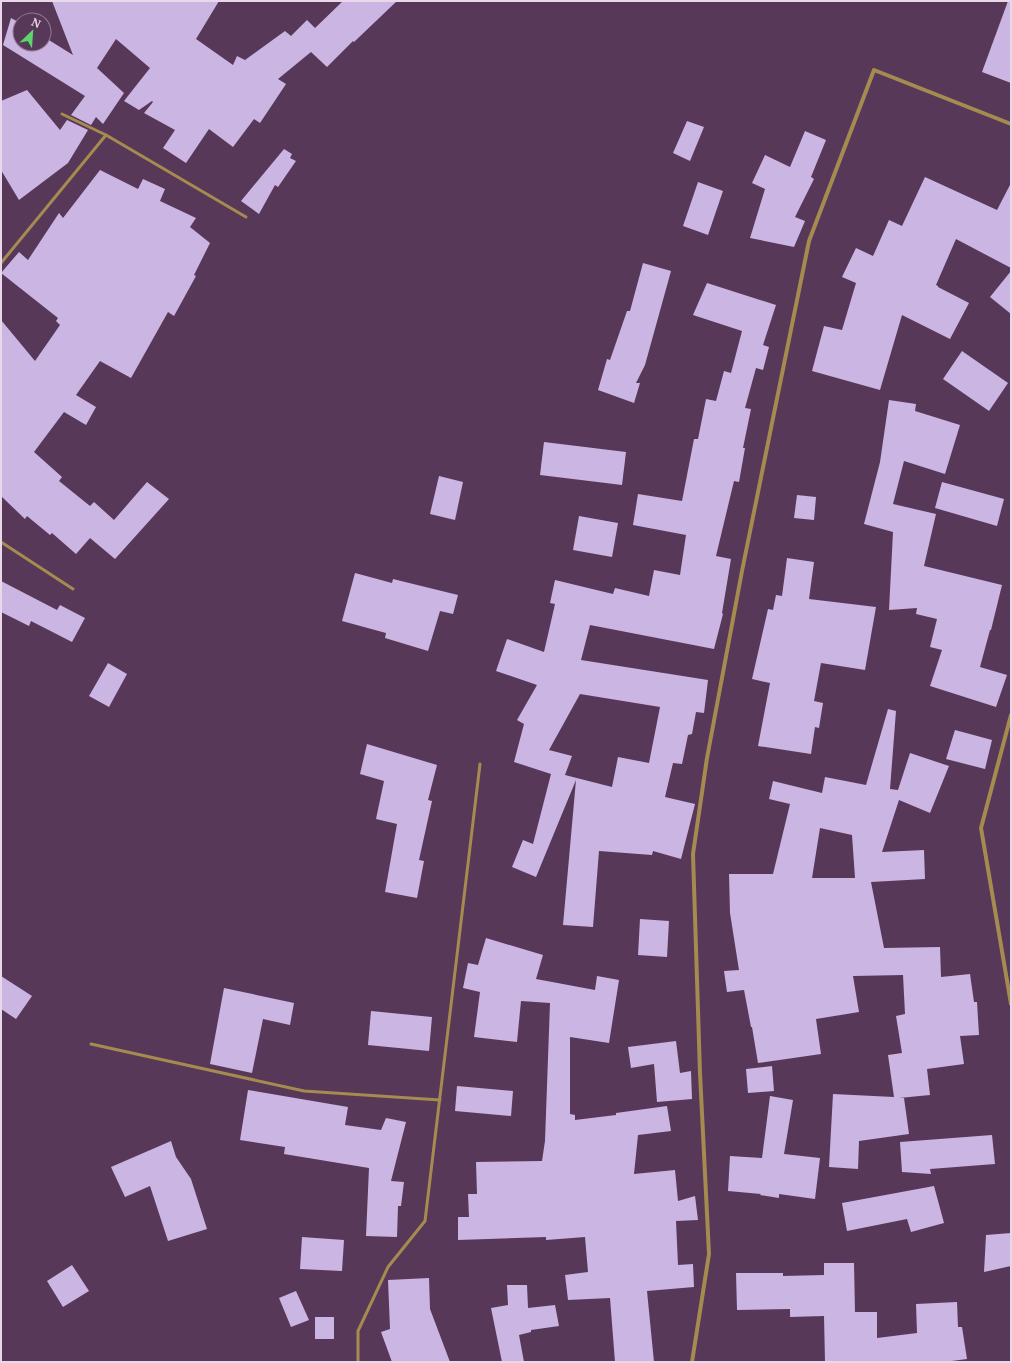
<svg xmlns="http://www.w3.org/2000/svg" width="1012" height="1363" viewBox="0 0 1012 1363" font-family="'Noto Serif',serif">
	<rect width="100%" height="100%" fill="#583858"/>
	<g fill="#cbb5e3" fill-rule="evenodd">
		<path d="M 52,1 L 219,1 L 196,39 L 233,65 L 237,56 L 245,60 L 285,31 L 291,36 L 307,20 L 315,28 L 343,1 L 397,1 L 354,42 L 353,41 L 327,67 L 311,52 L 278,79 L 286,84 L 260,123 L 254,119 L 233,147 L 209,129 L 186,163 L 163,148 L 175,130 L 144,113 L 153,102 L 152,101 L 139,110 L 124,101 L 150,68 L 116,39 L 97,68 L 124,93 L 103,124 L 96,117 L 91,125 L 71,115 L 85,96 L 3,45 L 11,18 L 20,23 L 20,44 L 44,44 L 44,37 L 73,55 Z"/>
		<path d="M 1008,1 L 1011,1 L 1011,83 L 982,72 Z"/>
		<path d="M 27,90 L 60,130 L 67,120 L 88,130 L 68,163 L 19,200 L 1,170 L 1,101 Z"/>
		<path d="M 687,121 L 704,127 L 690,161 L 673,153 Z"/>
		<path d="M 805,131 L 826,140 L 811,177 L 814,179 L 795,217 L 805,221 L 794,247 L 750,238 L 765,189 L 752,183 L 765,155 L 790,167 Z"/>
		<path d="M 284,149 L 292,154 L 290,158 L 296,161 L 278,187 L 275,185 L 259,214 L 241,201 Z"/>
		<path d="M 100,170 L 138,189 L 143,179 L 165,189 L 160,201 L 196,218 L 190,227 L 210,243 L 194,275 L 196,276 L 174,316 L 168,312 L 131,378 L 100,361 L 76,395 L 96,407 L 86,425 L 64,412 L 34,452 L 62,477 L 59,481 L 90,506 L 94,502 L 114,520 L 147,482 L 169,499 L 115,559 L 90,538 L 76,554 L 52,533 L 50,535 L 27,516 L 25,519 L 1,496 L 1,320 L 35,361 L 60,325 L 56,321 L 58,318 L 1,273 L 19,252 L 28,260 L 59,213 L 63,218 Z"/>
		<path d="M 925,177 L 997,210 L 1011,183 L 1011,268 L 956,239 L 936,285 L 938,286 L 938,287 L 969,303 L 950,339 L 902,315 L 880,390 L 812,371 L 824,326 L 842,330 L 856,283 L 842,277 L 856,248 L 873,256 L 889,220 L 902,226 Z"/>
		<path d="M 698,182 L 723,191 L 708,235 L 683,226 Z"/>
		<path d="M 643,263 L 671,271 L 645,365 L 636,383 L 640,383 L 634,403 L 598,390 L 607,359 L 610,360 L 627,311 L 630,311 Z"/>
		<path d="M 1011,271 L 1011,314 L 990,297 Z"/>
		<path d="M 707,283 L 776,305 L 763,345 L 769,347 L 763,370 L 756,368 L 745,408 L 751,409 L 743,448 L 745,448 L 739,482 L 734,481 L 716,556 L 731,559 L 722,613 L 723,614 L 714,649 L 590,625 L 581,660 L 708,680 L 704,713 L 696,712 L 692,734 L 688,735 L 682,764 L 673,763 L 665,797 L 695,804 L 681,859 L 653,851 L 652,855 L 599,851 L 593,927 L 563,925 L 576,780 L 536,877 L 512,867 L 523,840 L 533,844 L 551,774 L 514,762 L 524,724 L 517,720 L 537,685 L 496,671 L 507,639 L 544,652 L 555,604 L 550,603 L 555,580 L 613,594 L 615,588 L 649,596 L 654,570 L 680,575 L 686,535 L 633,525 L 638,494 L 682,501 L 694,439 L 698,439 L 706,399 L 716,401 L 724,371 L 731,373 L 742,331 L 693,315 ZM 580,694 L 660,707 L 649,763 L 618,757 L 612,787 L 565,775 L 572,756 L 549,750 Z"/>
		<path d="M 962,351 L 1008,383 L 989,411 L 943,379 Z"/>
		<path d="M 889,400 L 916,404 L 915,411 L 960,425 L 945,474 L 904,461 L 893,504 L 936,514 L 924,566 L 1002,585 L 991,630 L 990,630 L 980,667 L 1007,675 L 996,707 L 930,686 L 942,650 L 930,647 L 937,619 L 916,614 L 917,608 L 889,610 L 893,532 L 864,524 L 880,462 Z"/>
		<path d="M 544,442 L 626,452 L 622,485 L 540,475 Z"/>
		<path d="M 439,476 L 463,482 L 455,520 L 430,514 Z"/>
		<path d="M 942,482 L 1004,499 L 997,526 L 935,508 Z"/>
		<path d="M 797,495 L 816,497 L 814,520 L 794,518 Z"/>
		<path d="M 579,516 L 618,523 L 612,557 L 573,550 Z"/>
		<path d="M 787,558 L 814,562 L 809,599 L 876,607 L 865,670 L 821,663 L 814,701 L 823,703 L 819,728 L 815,727 L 811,754 L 758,746 L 770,683 L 752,679 L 768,609 L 773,610 L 776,595 L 782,596 Z"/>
		<path d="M 355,573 L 392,583 L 393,579 L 458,595 L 453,614 L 440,611 L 428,651 L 385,638 L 386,633 L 342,621 Z"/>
		<path d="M 1,581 L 57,610 L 60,605 L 85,618 L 72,642 L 31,621 L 29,626 L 1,612 Z"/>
		<path d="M 108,663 L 127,674 L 109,707 L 89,696 Z"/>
		<path d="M 888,709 L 896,711 L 890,789 L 898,790 L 910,753 L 949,766 L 930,813 L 899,800 L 882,852 L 924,850 L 925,879 L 871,882 L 884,948 L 940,947 L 941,977 L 970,974 L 974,1002 L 977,1002 L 979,1035 L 960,1036 L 964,1064 L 927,1069 L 930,1095 L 899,1098 L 904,1098 L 909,1134 L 859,1141 L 858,1169 L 829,1167 L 833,1094 L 894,1097 L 888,1055 L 902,1053 L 896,1016 L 905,1014 L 903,975 L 853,976 L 859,1012 L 816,1019 L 821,1054 L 758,1063 L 752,1027 L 751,1027 L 744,990 L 727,992 L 724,971 L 739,970 L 730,913 L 729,874 L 773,874 L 790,804 L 769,799 L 773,781 L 822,793 L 825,777 L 866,785 ZM 820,828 L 852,835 L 855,878 L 812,878 Z"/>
		<path d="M 955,730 L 992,740 L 985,769 L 946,759 Z"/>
		<path d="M 367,744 L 437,765 L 428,800 L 432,801 L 419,860 L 424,861 L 417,898 L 385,892 L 397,824 L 376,819 L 384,781 L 360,774 Z"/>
		<path d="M 640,919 L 669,921 L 667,957 L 638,955 Z"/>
		<path d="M 486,938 L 543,955 L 536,979 L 595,990 L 597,976 L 619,980 L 609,1043 L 570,1037 L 570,1114 L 575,1115 L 575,1120 L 616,1115 L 616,1113 L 667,1106 L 671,1131 L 638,1135 L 634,1174 L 675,1170 L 678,1201 L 695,1196 L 698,1220 L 676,1221 L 678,1265 L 693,1264 L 694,1287 L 647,1291 L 654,1362 L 615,1362 L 610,1298 L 568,1300 L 565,1275 L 588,1272 L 585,1237 L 546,1240 L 546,1237 L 458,1240 L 458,1217 L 469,1217 L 468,1194 L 477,1194 L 476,1162 L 542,1161 L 545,1141 L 550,1003 L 521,1001 L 517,1042 L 474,1037 L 480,992 L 463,988 L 468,963 L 478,965 Z"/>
		<path d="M 1,976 L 32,996 L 16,1019 L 1,1009 Z"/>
		<path d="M 224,988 L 294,1003 L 290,1025 L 263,1019 L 252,1073 L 210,1064 Z"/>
		<path d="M 371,1011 L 432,1017 L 429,1051 L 368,1045 Z"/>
		<path d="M 676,1041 L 680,1073 L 691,1071 L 692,1099 L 657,1102 L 654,1064 L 631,1068 L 628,1047 Z"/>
		<path d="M 772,1066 L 774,1091 L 748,1093 L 746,1069 Z"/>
		<path d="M 457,1086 L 513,1091 L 511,1116 L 455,1111 Z"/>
		<path d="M 248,1090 L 348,1107 L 345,1125 L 381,1130 L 386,1118 L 406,1122 L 391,1181 L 404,1182 L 401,1206 L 398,1206 L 397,1237 L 366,1236 L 369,1168 L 284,1154 L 285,1147 L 240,1140 Z"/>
		<path d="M 770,1096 L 793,1100 L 784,1154 L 820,1158 L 815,1199 L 779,1194 L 779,1198 L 760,1195 L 761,1194 L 728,1191 L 730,1156 L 762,1158 Z"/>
		<path d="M 992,1135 L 995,1164 L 930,1169 L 931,1174 L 902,1172 L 900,1142 Z"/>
		<path d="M 171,1141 L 176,1157 L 191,1179 L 207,1229 L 168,1241 L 150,1186 L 125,1197 L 111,1167 Z"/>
		<path d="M 934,1186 L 944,1223 L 911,1232 L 907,1219 L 847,1231 L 842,1203 Z"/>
		<path d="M 1011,1233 L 1011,1266 L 984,1272 L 986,1235 Z"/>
		<path d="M 302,1237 L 344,1240 L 342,1271 L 300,1269 Z"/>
		<path d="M 824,1263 L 854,1263 L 855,1312 L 877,1312 L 877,1338 L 917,1333 L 916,1304 L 957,1302 L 958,1327 L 962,1327 L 967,1359 L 944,1362 L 825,1362 L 824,1316 L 790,1317 L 790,1309 L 737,1310 L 736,1273 L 783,1273 L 783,1276 L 824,1275 Z"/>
		<path d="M 72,1265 L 89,1291 L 63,1307 L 47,1281 Z"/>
		<path d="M 429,1278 L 430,1309 L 450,1362 L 392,1362 L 381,1332 L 390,1329 L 388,1280 Z"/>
		<path d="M 507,1285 L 527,1285 L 528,1308 L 555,1305 L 559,1326 L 531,1330 L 531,1332 L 519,1335 L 524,1362 L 502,1362 L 491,1308 L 508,1305 Z"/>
		<path d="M 296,1291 L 309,1320 L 291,1327 L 279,1298 Z"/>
		<rect x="315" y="1317" width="19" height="22"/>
	</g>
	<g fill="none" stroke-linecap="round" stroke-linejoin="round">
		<g stroke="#a58b4f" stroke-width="3">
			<path d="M 62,114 L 106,135 L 246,217"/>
			<path d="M 1,263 L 106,135"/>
			<path d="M 1,542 L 73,589"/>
			<path d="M 91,1044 L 304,1091 L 440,1100"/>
			<path d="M 358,1362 L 358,1331 L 388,1267 L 425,1221 L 480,764"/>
		</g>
		<g stroke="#a58b4f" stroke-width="4">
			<path d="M 1011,715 L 981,828 L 1011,1004"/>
			<path d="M 692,1362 L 709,1254 L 700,1073 L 693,854 L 707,758 L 742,571 L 809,241 L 874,70 L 1011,124"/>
		</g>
	</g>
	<rect width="1012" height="1363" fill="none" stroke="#ebd7ea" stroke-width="4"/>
	<g transform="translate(32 32) rotate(25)"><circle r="19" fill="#583858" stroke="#937892"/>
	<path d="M0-3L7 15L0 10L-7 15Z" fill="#5bd56e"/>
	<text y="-6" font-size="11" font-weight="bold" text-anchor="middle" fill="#ebd7ea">N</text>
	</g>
</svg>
